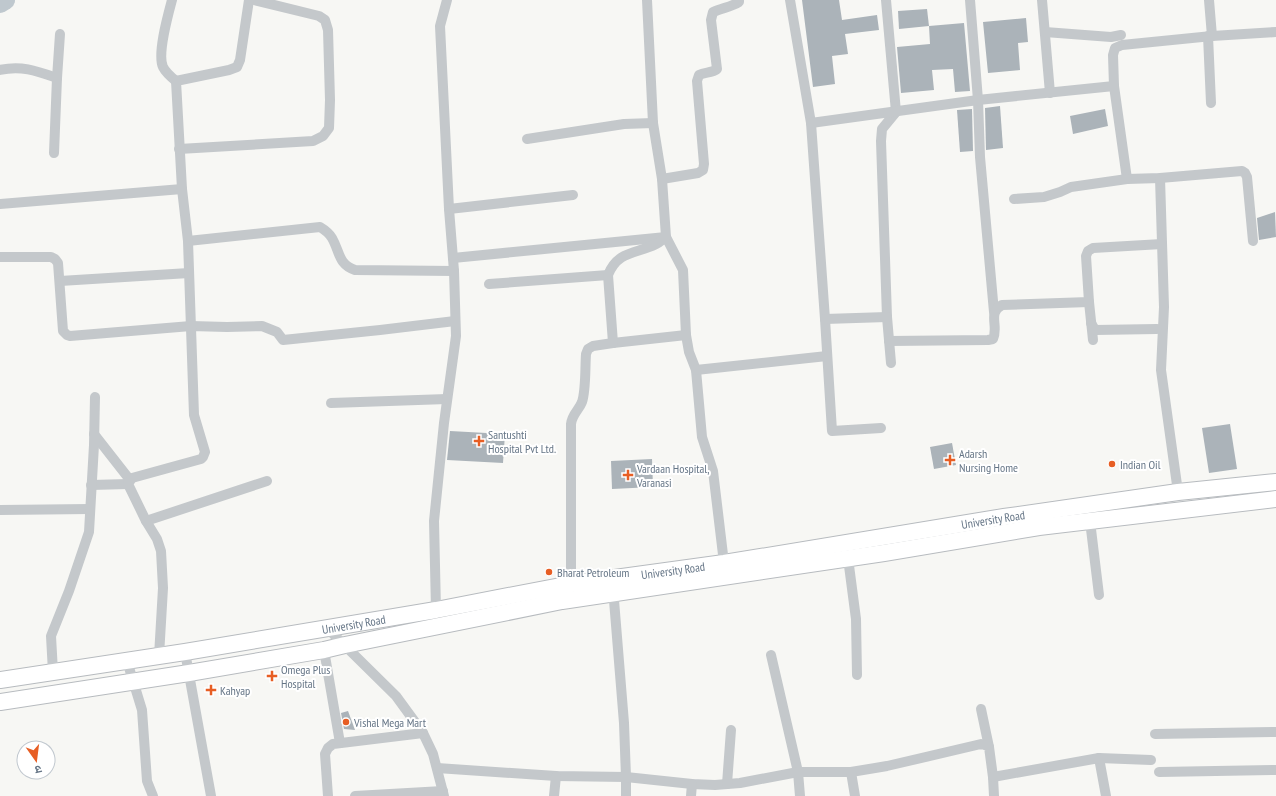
<svg xmlns="http://www.w3.org/2000/svg" width="1276" height="796" viewBox="0 0 1276 796" font-family="'PT Sans Narrow','Noto Sans Devanagari',sans-serif">
	<rect width="100%" height="100%" fill="#f7f7f4"/>
	<g fill="none" stroke-linecap="round" stroke-linejoin="round">
		<path stroke="#bfc8ce" stroke-width="20" d="M 0,3 L 5,0"/>
	</g>
	<g fill="#abb3b9">
		<path d="M 802,0 L 839,0 L 842,20 L 877,15 L 879,30 L 845,34 L 848,54 L 832,56 L 835,84 L 813,87 Z"/>
		<path d="M 927,9 L 929,26 L 899,29 L 898,11 Z"/>
		<path d="M 1026,18 L 1028,42 L 1018,43 L 1020,70 L 988,73 L 983,22 Z"/>
		<path d="M 964,23 L 970,91 L 955,92 L 953,69 L 932,70 L 934,90 L 901,93 L 897,47 L 930,44 L 929,26 Z"/>
		<path d="M 1000,106 L 1003,148 L 986,150 L 985,108 Z"/>
		<path d="M 972,109 L 973,151 L 960,152 L 957,110 Z"/>
		<path d="M 1105,109 L 1108,126 L 1073,134 L 1070,116 Z"/>
		<path d="M 1275,212 L 1276,237 L 1259,240 L 1257,218 Z"/>
		<path d="M 1230,424 L 1237,469 L 1209,473 L 1202,428 Z"/>
		<path d="M 450,431 L 505,434 L 503,463 L 447,460 Z"/>
		<path d="M 952,443 L 956,465 L 934,469 L 930,447 Z"/>
		<path d="M 652,459 L 653,487 L 612,489 L 611,461 Z"/>
		<path d="M 348,711 L 355,730 L 344,729 L 341,713 Z"/>
	</g>
	<g fill="none" stroke-linecap="round" stroke-linejoin="round">
		<defs>
			<g id="primary">
				<path id="s1" d="M 0,680 L 185,652 L 436,610 L 571,584 L 724,563 L 1004,517 L 1178,492 L 1276,482"/>
				<path d="M 0,702 L 189,673 L 324,650 L 345,645 L 562,601 L 884,553 L 1039,527 L 1276,499"/>
			</g>
		</defs>
		<use href="#primary" stroke="#b7bbbf" stroke-width="18"/>
		<g stroke="#c4c8cb" stroke-width="10">
			<path d="M 172,0 C 168,15 157,54 163,67 C 166,73 171,77 176,81"/>
			<path d="M 790,0 L 811,123 L 825,319 L 832,431 L 881,428"/>
			<path d="M 886,0 L 896,112 L 882,129 L 881,141 L 887,317 L 891,363"/>
			<path d="M 970,0 L 978,100 L 980,157 L 994,312"/>
			<path d="M 1042,0 L 1050,93"/>
			<path d="M 1209,0 L 1212,36"/>
			<path d="M 1045,32 L 1111,37 L 1121,35"/>
			<path d="M 1208,36 L 1211,103"/>
			<path d="M 0,70 C 21,65 37,71 57,78"/>
			<path d="M 1114,86 L 1127,179 L 1160,178 L 1242,171 L 1245,173 L 1247,177 L 1253,241"/>
			<path d="M 811,123 L 978,100 L 1114,86 L 1113,55 L 1115,48 L 1122,45 L 1212,36 L 1276,32"/>
			<path d="M 527,139 L 624,124 L 653,123"/>
			<path d="M 179,149 L 313,141 L 323,136 L 329,128 L 330,100 L 328,30 L 325,20 L 319,16 L 254,0"/>
			<path d="M 54,153 L 57,78 L 60,34"/>
			<path d="M 1160,178 L 1164,307 L 1161,370 L 1178,492"/>
			<path d="M 662,179 L 698,173 L 703,170 L 704,164 L 697,81 L 699,75 C 705,72 712,73 717,69 L 711,20 L 713,12 C 722,8 731,7 739,2 L 739,0"/>
			<path d="M 1014,199 L 1044,197 L 1060,192 L 1071,187 L 1127,179"/>
			<path d="M 0,204 L 182,189"/>
			<path d="M 449,209 L 573,195"/>
			<path d="M 188,241 L 320,227 C 325,230 329,233 332,238 C 340,252 338,264 355,270 L 454,271"/>
			<path d="M 0,257 L 51,257 L 55,259 L 58,263 L 63,331 L 67,335 L 70,336 L 191,326 L 227,327 L 262,326 L 277,332 L 283,340 L 380,330 L 455,321"/>
			<path d="M 453,258 L 666,237 L 683,270 L 686,335 L 689,352 L 696,370 L 702,437 L 713,471 L 724,563"/>
			<path d="M 60,281 L 189,273"/>
			<path d="M 489,284 L 608,275"/>
			<path d="M 1089,302 L 1093,340"/>
			<path d="M 825,319 L 887,317"/>
			<path d="M 1091,323 L 1095,330 L 1157,329"/>
			<path d="M 889,341 L 988,340 L 993,339 C 999,326 987,313 1002,305 L 1089,302 L 1086,256 L 1088,251 L 1093,248 L 1162,244"/>
			<path d="M 613,343 L 686,335"/>
			<path d="M 696,370 L 827,356"/>
			<path d="M 331,403 L 447,399"/>
			<path d="M 94,434 L 130,480"/>
			<path d="M 91,485 L 128,484"/>
			<path d="M 0,510 L 90,509"/>
			<path d="M 146,521 L 267,481"/>
			<path d="M 1090,521 L 1099,595"/>
			<path d="M 848,558 L 856,619 L 857,675"/>
			<path d="M 571,588 L 571,424 C 572,414 579,410 582,402 C 586,390 585,368 586,354 L 588,349 L 593,346 L 613,343 L 608,275 C 618,250 637,254 656,244 C 660,242 663,239 666,237 L 662,179 L 653,123 L 647,0"/>
			<path d="M 613,588 L 624,723 L 626,777 L 626,796"/>
			<path d="M 436,610 L 434,521 L 444,423 L 456,336 L 454,271 L 449,209 L 440,26 L 447,0"/>
			<path d="M 327,628 L 396,696 L 423,733 L 433,754 L 444,796"/>
			<path d="M 324,650 L 340,743"/>
			<path d="M 185,652 L 211,796"/>
			<path d="M 771,655 L 798,772 L 800,796"/>
			<path d="M 159,656 L 163,588 L 161,551 L 157,539 L 146,521 L 128,484 L 132,478 L 201,459 L 203,457 L 205,452 L 194,415 L 188,241 L 182,189 L 176,81 L 229,70 L 237,67 L 240,60 L 249,0"/>
			<path d="M 127,661 L 142,710 L 147,781 L 153,796"/>
			<path d="M 53,672 L 51,636 L 69,591 L 89,532 L 94,445 L 95,397"/>
			<path d="M 981,709 L 989,747"/>
			<path d="M 1155,734 L 1276,732"/>
			<path d="M 1099,758 L 1106,796"/>
			<path d="M 437,768 L 556,776 L 626,777 L 692,784 L 715,785 L 740,783 L 798,772 L 851,772 L 887,766 L 981,744 L 985,745 L 989,747 L 993,777 L 994,796"/>
			<path d="M 851,772 L 855,796"/>
			<path d="M 1159,772 L 1276,770"/>
			<path d="M 993,777 L 1099,758 L 1151,760"/>
			<path d="M 727,784 L 731,730"/>
			<path d="M 328,796 L 325,754 L 328,748 L 333,744 L 423,733"/>
			<path d="M 355,796 L 443,791"/>
			<path d="M 554,796 L 556,776"/>
			<path d="M 691,796 L 692,784"/>
		</g>
		<use href="#primary" stroke="#fff" stroke-width="16"/>
	</g>
	<g fill="#e75e24" stroke="#fff" stroke-width="1.5">
		<path d="M477 435h4v4h4v4h-4v4h-4v-4h-4v-4h4z"/>
		<path d="M948 454h4v4h4v4h-4v4h-4v-4h-4v-4h4z"/>
		<circle cx="1112" cy="464" r="4"/>
		<path d="M626 469h4v4h4v4h-4v4h-4v-4h-4v-4h4z"/>
		<circle cx="549" cy="572" r="4"/>
		<path d="M270 670h4v4h4v4h-4v4h-4v-4h-4v-4h4z"/>
		<path d="M209 684h4v4h4v4h-4v4h-4v-4h-4v-4h4z"/>
		<circle cx="346" cy="722" r="4"/>
	</g>
	<g text-anchor="middle" dominant-baseline="central" stroke-width="4" stroke-linejoin="round" paint-order="stroke">
		<g font-size="12" fill="#657586" stroke="#fff" text-anchor="start">
			<text x="488" y="434">Santushti<tspan x="488" dy="14">Hospital Pvt Ltd.</tspan></text>
			<text x="959" y="453">Adarsh<tspan x="959" dy="14">Nursing Home</tspan></text>
			<text x="1120" y="464">Indian Oil</text>
			<text x="637" y="468">Vardaan Hospital,<tspan x="637" dy="14">Varanasi</tspan></text>
			<text x="557" y="572">Bharat Petroleum</text>
			<text x="281" y="669">Omega Plus<tspan x="281" dy="14">Hospital</tspan></text>
			<text x="220" y="690">Kahyap</text>
			<text x="354" y="722">Vishal Mega Mart</text>
		</g>
		<g font-size="12" fill="#657586" stroke="#fff">
			<text stroke="none"><textPath href="#s1" startOffset="1006">University Road</textPath></text>
			<text stroke="none"><textPath href="#s1" startOffset="682">University Road</textPath></text>
			<text stroke="none"><textPath href="#s1" startOffset="358">University Road</textPath></text>
		</g>
	</g>
	<g transform="translate(36 760) rotate(166)"><circle r="19" fill="#ffffff" stroke="#c1c8cf"/>
	<path d="M0-3L7 15L0 10L-7 15Z" fill="#e75e24"/>
	<text y="-6" font-size="11" font-weight="bold" text-anchor="middle" fill="#657586">उ</text>
	</g>
</svg>
